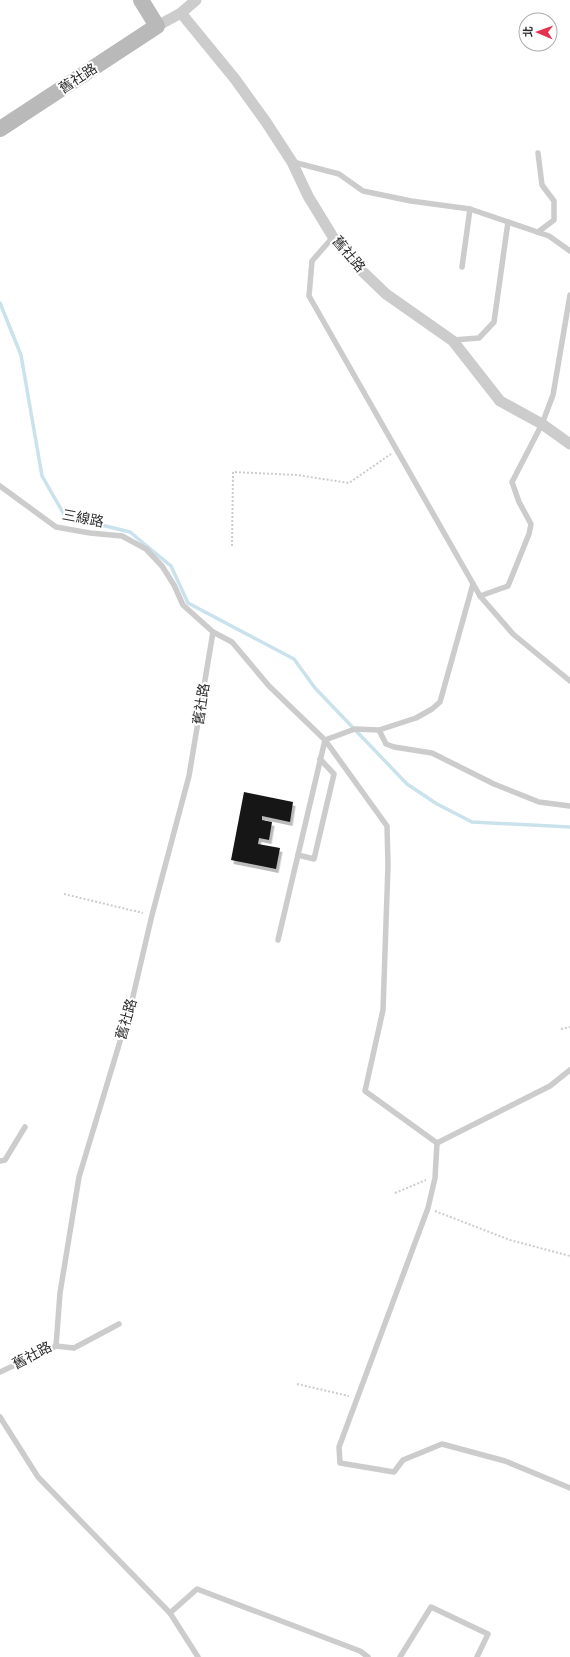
<svg xmlns="http://www.w3.org/2000/svg" width="570" height="1657" viewBox="0 0 570 1657" font-family="Mulish,'Noto Sans TC',sans-serif">
	<defs>
		<filter id="shadow"><feDropShadow dx="2.5" dy="4" stdDeviation="0" flood-color="#0004"/></filter>
	</defs>
	<rect width="100%" height="100%" fill="#fff"/>
	<g fill="none" stroke-linecap="round" stroke-linejoin="round">
		<path stroke="#c9e2ec" stroke-width="3.5" d="M 0,303 L 21,355 L 42,476 L 65,516 L 130,532 L 171,566 L 188,603 L 294,659 L 315,688 L 407,784 L 437,804 L 472,822 L 570,827"/>
	</g>
	<path fill="#161616" filter="url(#shadow)" d="M 244,792 L 293,802 L 290,822 L 262,816 L 262,820 L 272,822 L 269,840 L 259,838 L 258,844 L 280,848 L 276,869 L 231,860 Z"/>
	<g fill="none" stroke-linecap="round" stroke-linejoin="round">
		<g stroke="#ccc" stroke-width="2" stroke-dasharray="2 2" stroke-linecap="butt">
			<path d="M 232,546 L 233,472 L 297,475 L 349,483 L 391,454"/>
			<path d="M 64,894 L 143,913"/>
			<path d="M 561,1029 L 570,1027"/>
			<path d="M 395,1193 L 426,1180"/>
			<path d="M 435,1211 L 510,1240 L 570,1256"/>
			<path d="M 297,1384 L 349,1396"/>
		</g>
		<g stroke="#ccc" stroke-width="5.5">
			<path d="M 293,162 L 339,174 L 363,191 L 411,201 L 470,209 L 549,236 L 570,251"/>
			<path d="M 538,232 L 554,220 L 554,201 L 542,185 L 538,153"/>
			<path d="M 333,237 L 312,261 L 309,296 L 480,596 L 513,634 L 570,681"/>
			<path d="M 462,267 L 470,209"/>
			<path d="M 453,340 L 479,338 L 494,322 L 508,222"/>
			<path d="M 0,486 L 56,527 L 90,533 L 122,536 L 146,549 L 162,566 L 174,585 L 183,605 L 213,632 L 232,642 L 269,686 L 325,740 L 387,826 L 388,865 L 383,1010 L 365,1091 L 437,1143 L 550,1086 L 570,1070"/>
			<path d="M 480,596 L 508,586 L 529,534 L 531,524 L 519,502 L 512,482 L 542,424 L 553,395 L 570,295"/>
			<path d="M 379,730 L 386,744 L 394,747 L 432,753 L 494,784 L 539,802 L 570,806"/>
			<path d="M 298,855 L 314,859 L 334,774 L 320,759"/>
			<path d="M 278,940 L 325,740 L 355,729 L 379,730 L 416,718 L 432,709 L 440,702 L 473,584"/>
			<path d="M 437,1143 L 435,1178 L 428,1208 L 339,1447 L 340,1463 L 394,1472 L 403,1460 L 442,1444 L 505,1461 L 570,1488"/>
			<path d="M 0,1161 L 5,1160 L 25,1127"/>
			<path d="M 56,1346 L 74,1348 L 119,1324"/>
			<path d="M 0,1372 L 56,1346 L 60,1293 L 79,1177 L 131,1005 L 152,915 L 189,776 L 213,632"/>
			<path d="M 0,1417 L 38,1477 L 170,1613 L 197,1589 L 360,1651 L 368,1657"/>
			<path d="M 170,1613 L 198,1657"/>
			<path d="M 400,1657 L 431,1607 L 488,1634 L 477,1657"/>
		</g>
		<g stroke="#ccc" stroke-width="11">
			<path d="M 181,13 L 235,79 L 266,122 L 292,162 L 308,196 L 333,237 L 361,270 L 386,294 L 453,341 L 500,401 L 542,424 L 570,444"/>
			<path d="M 157,26 L 181,13 L 196,0"/>
		</g>
		<path stroke="#b9b9b9" stroke-width="16" d="M 0,129 L 157,26 L 141,0"/>
	</g>
	<g text-anchor="middle" dominant-baseline="central" stroke-width="4" stroke-linejoin="round" paint-order="stroke">
		<g font-size="14" fill="#2f2f2f" stroke="#fff">
			<text transform="translate(78 78) rotate(-33)">舊社路</text>
			<text transform="translate(349 254) rotate(50)">舊社路</text>
			<text transform="translate(83 518) rotate(11)">三線路</text>
			<text transform="translate(201 704) rotate(-81)">舊社路</text>
			<text transform="translate(126 1019) rotate(-74)">舊社路</text>
			<text transform="translate(32 1355) rotate(-28)">舊社路</text>
		</g>
	</g>
	<g transform="translate(538 32) rotate(272)"><circle r="19" fill="#ffffff" stroke="#acacac"/>
	<path d="M0-3L7 15L0 10L-7 15Z" fill="#e5324e"/>
	<text y="-6" font-size="11" font-weight="bold" text-anchor="middle" fill="#2f2f2f">北</text>
	</g>
</svg>
